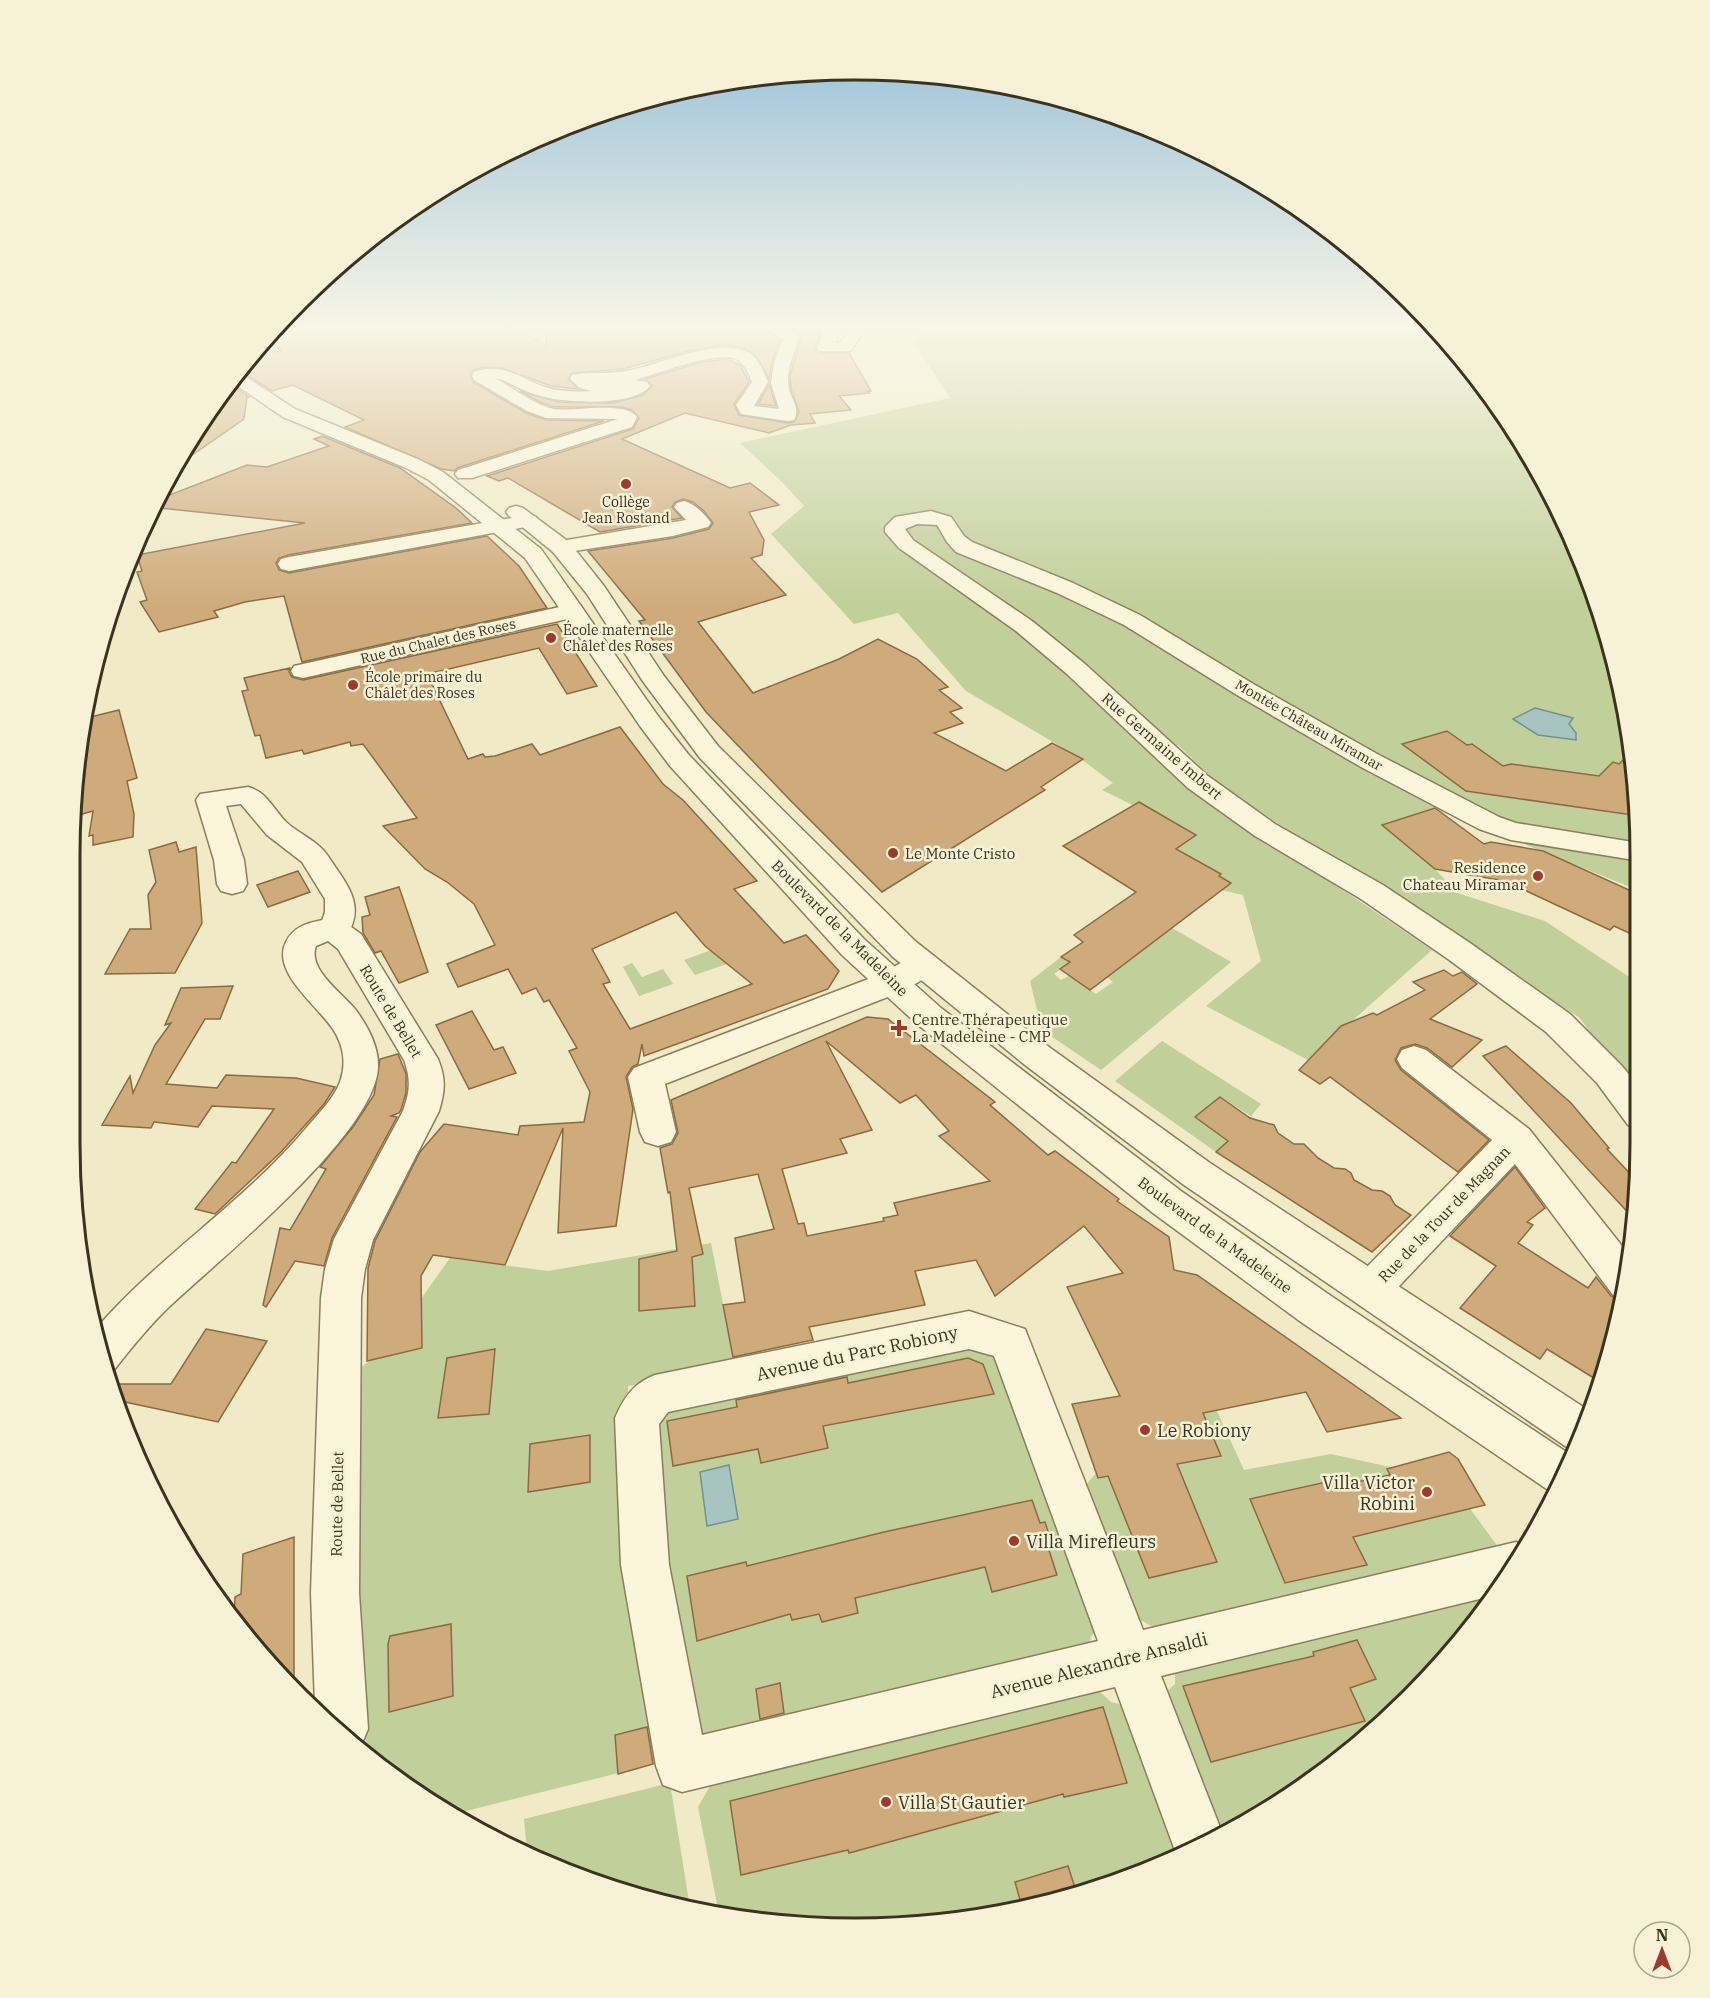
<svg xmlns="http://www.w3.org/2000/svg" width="1710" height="1998" viewBox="0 0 1710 1998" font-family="'IBM Plex Serif',serif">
	<rect width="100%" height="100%" fill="#f0eac7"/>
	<g fill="#c1cf9a">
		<path d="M 933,328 L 1436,328 L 1446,337 L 1536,462 L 1599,602 L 1639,803 L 1640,891 L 1435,808 L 1383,826 L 1435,869 L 1457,893 L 1545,921 L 1640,984 L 1641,1105 L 1580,1018 L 1222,788 L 1178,745 L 1155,759 L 1267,845 L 1331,882 L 1432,950 L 1308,1060 L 1206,1006 L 1261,961 L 1243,895 L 1186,882 L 1143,851 L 1181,829 L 1102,790 L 1113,783 L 1077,756 L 966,691 L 898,613 L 854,624 L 771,534 L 804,506 L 783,483 L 740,443 L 950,398 L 913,341 Z"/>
		<path d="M 1172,928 L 1231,962 L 1101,1070 L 1042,1030 L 1030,981 L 1061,957 L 1070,962 L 1054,974 L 1061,980 L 1069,976 L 1096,994 L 1113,982 L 1107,977 Z"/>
		<path d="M 714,949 L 727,964 L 695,975 L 684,960 Z"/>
		<path d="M 632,963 L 642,977 L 663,969 L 673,984 L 639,996 L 623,967 Z"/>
		<path d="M 1162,1041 L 1261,1104 L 1251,1116 L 1220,1097 L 1196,1117 L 1228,1141 L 1216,1152 L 1115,1081 Z"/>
		<path d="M 711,1243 L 735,1365 L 628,1386 L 627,1411 L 667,1761 L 454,1814 L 418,1796 L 367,1752 C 348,1625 355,1497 357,1370 L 384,1351 L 450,1258 L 548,1271 Z"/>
		<path d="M 969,1346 L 990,1354 L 1003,1368 L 1099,1626 L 1091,1637 L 1088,1651 L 709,1742 L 685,1730 L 654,1566 L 658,1411 Z"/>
		<path d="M 1193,1359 L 1244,1470 L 1331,1454 L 1449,1480 L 1504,1555 L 1164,1634 L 1136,1617 L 1085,1486 Z"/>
		<path d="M 1496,1595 L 1411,1699 L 1248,1824 L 1220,1836 L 1166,1692 L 1175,1684 L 1175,1673 Z"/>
		<path d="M 1099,1691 L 1111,1702 L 1126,1706 L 1181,1854 L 1108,1887 L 957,1922 L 753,1922 L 719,1914 L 698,1807 L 712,1783 Z"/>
		<path d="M 670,1783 L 690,1908 L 602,1887 L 527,1850 L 524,1819 Z"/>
	</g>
	<g fill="#a8c4c0" stroke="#6e938f" stroke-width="1.5">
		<path d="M 1535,708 L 1573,718 L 1569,724 L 1576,733 L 1576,740 L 1538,735 L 1513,719 Z"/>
		<path d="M 729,1465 L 738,1519 L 707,1526 L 700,1472 Z"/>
	</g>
	<g fill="#cfab7c" stroke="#8c6a41" stroke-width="1.5" fill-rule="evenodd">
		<path d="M 277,328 L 515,328 L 546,345 L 546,328 L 581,333 L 606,328 L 764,328 L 780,340 L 772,362 L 769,379 L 754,353 L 741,347 L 726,345 L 692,350 L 623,369 L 572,373 L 568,379 L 578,389 L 551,386 L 502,368 L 484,367 L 473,370 L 470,375 L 473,382 L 526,413 L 546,420 L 604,421 L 457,468 L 455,471 L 441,469 L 345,427 L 364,420 L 293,385 L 272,391 L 238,369 L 253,354 L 252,356 L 281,351 L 268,338 Z"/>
		<path d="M 792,328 L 819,328 L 820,336 L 815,347 L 819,353 L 849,353 L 871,391 L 867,391 L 869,393 L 839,396 L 851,410 L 810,414 L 815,423 L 791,425 L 769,433 L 685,413 L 622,439 L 730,488 L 750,483 L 779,505 L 749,512 L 764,540 L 762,555 L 751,558 L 786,595 L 698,622 L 753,693 L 839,659 L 878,639 L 917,659 L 948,687 L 939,690 L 962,708 L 950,712 L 963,723 L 934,733 L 1006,771 L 1052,743 L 1083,759 L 1041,787 L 1045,790 L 882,892 L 788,798 L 706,712 L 639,621 L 645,620 L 588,551 L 673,538 L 709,529 L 713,523 L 704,511 L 693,502 L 683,499 L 675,502 L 672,507 L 682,518 L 600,532 L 508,478 L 499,481 L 487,476 L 633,429 L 639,418 L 632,410 L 622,407 L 554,407 L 540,402 L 520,391 L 559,402 L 613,403 L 643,395 L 652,386 L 645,379 L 702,362 L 727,359 L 740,365 L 749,382 L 734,404 L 739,415 L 788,423 L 794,422 L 799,412 L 791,389 L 790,376 L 801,339 Z"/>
		<path d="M 228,382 L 249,397 L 247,397 L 244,419 L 175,467 Z"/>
		<path d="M 769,385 L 776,406 L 758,404 Z"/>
		<path d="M 322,436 L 400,468 L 456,508 L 472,523 L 288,555 L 279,558 L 276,563 L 279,570 L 289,573 L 487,536 L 519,566 L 547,608 L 302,662 L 284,596 L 245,602 L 214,611 L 218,617 L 159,632 L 140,602 L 147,600 L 137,572 L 142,571 L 137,555 L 305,523 L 150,507 L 154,501 L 247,465 L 267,467 L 329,446 L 314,439 Z"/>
		<path d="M 557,624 L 597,686 L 567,694 L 539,648 L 427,674 L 468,759 L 483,754 L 485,757 L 495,756 L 532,744 L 540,755 L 620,727 L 663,784 L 683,800 L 757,881 L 734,889 L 784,943 L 806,935 L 839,971 L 828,989 L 644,1056 L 642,1044 L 638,1064 L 632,1067 L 626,1077 L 633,1109 L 616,1226 L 558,1233 L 563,1128 L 505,1265 L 433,1255 L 421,1276 L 422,1348 L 367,1361 L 368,1268 L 375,1241 L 420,1152 L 444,1124 L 518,1135 L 520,1126 L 584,1122 L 590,1092 L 569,1051 L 577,1048 L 549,1000 L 544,1002 L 536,988 L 522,994 L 508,969 L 458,987 L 447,964 L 495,945 L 474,904 L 447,882 L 425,869 L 383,826 L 417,818 L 363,744 L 351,746 L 350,742 L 304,754 L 302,750 L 266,758 L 260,735 L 255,736 L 242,691 L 248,690 L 244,678 L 290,668 L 289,672 L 292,677 L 303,680 ZM 676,912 L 705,946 L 752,984 L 630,1029 L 603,984 L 610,982 L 592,949 Z"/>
		<path d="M 119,710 L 137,778 L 127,781 L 134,814 L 133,837 L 93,845 L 93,835 L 89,836 L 93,811 L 75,816 L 76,753 L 82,719 Z"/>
		<path d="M 1447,731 L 1467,745 L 1472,744 L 1503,766 L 1511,764 L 1599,776 L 1613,762 L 1619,764 L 1629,754 L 1639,803 L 1639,816 L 1466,791 L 1402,744 Z"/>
		<path d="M 1139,802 L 1196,835 L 1176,849 L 1221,874 L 1219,876 L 1231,883 L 1090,990 L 1060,969 L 1070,962 L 1061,957 L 1083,942 L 1074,935 L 1136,892 L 1063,846 Z"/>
		<path d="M 1435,808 L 1484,844 L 1491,842 L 1543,851 L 1640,895 L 1640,938 L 1614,926 L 1610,930 L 1505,881 L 1435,869 L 1382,825 Z"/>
		<path d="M 176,842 L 179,852 L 196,847 L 202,923 L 175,973 L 105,974 L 130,929 L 151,929 L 148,895 L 156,882 L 149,850 Z"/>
		<path d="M 298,871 L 310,892 L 268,907 L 257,885 Z"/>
		<path d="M 399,887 L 428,972 L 399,983 L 381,951 L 375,953 L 363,933 L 362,917 L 370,915 L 365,897 Z"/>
		<path d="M 1444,970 L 1453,976 L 1462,972 L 1477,984 L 1430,1019 L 1482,1040 L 1452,1067 L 1427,1048 L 1415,1044 L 1401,1048 L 1395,1060 L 1401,1070 L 1489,1140 L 1458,1172 L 1330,1077 L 1320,1084 L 1299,1070 L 1341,1026 L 1373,1013 L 1377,1015 L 1425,990 L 1413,982 Z"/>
		<path d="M 233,986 L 220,1019 L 205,1019 L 166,1084 L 217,1088 L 226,1075 L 296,1078 L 335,1087 L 324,1104 L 281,1152 L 215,1214 L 195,1209 L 232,1162 L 236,1163 L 274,1109 L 212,1106 L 198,1127 L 154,1122 L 151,1128 L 102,1125 L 130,1076 L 133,1093 L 155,1045 L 171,1023 L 165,1025 L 181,988 Z"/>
		<path d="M 472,1011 L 494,1050 L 503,1047 L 516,1073 L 469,1089 L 436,1025 Z"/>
		<path d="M 867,1017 L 888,1019 L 995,1102 L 990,1105 L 1048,1155 L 1055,1151 L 1119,1199 L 1117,1201 L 1169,1237 L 1174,1270 L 1197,1275 L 1401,1418 L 1327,1432 L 1306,1392 L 1203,1413 L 1221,1456 L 1177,1464 L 1217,1562 L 1149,1578 L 1108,1476 L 1098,1478 L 1072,1404 L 1120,1396 L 1067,1287 L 1123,1273 L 1084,1226 L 995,1296 L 976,1260 L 915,1271 L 925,1305 L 809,1327 L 813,1340 L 733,1357 L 723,1305 L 745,1302 L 735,1238 L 774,1229 L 758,1174 L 689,1188 L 703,1254 L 692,1257 L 695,1306 L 639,1311 L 639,1259 L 677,1251 L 670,1192 L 668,1193 L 660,1148 L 672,1144 L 678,1133 L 671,1100 ZM 826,1041 L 900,1103 L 916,1095 L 949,1131 L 939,1136 L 990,1181 L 894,1203 L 898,1215 L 883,1218 L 884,1221 L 807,1236 L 804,1223 L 798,1224 L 782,1169 L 847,1153 L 840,1139 L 872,1130 Z"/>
		<path d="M 1506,1046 L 1571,1103 L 1609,1148 L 1607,1149 L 1637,1181 L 1634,1219 L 1483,1056 Z"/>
		<path d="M 398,1054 L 406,1074 L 406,1093 L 401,1110 L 399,1113 L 391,1116 L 397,1117 L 332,1238 L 324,1266 L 295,1261 L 266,1307 L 263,1305 L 280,1228 L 290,1230 L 326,1169 L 320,1167 L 353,1127 L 374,1095 L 380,1059 Z"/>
		<path d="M 1220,1097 L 1250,1118 L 1274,1125 L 1278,1133 L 1294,1144 L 1304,1144 L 1318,1158 L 1334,1168 L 1345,1169 L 1351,1173 L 1354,1180 L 1372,1190 L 1382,1191 L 1390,1196 L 1395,1205 L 1411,1215 L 1372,1252 L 1216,1152 L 1228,1141 L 1195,1117 Z"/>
		<path d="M 1515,1167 L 1545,1208 L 1527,1222 L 1533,1225 L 1518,1243 L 1588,1288 L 1596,1277 L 1611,1296 L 1624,1302 L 1601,1379 L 1598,1377 L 1597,1380 L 1547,1349 L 1540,1359 L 1460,1308 L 1496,1266 L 1450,1236 Z"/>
		<path d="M 206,1329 L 267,1341 L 218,1422 L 116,1400 L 110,1384 L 171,1384 Z"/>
		<path d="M 495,1349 L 489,1414 L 438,1418 L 447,1358 Z"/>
		<path d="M 968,1358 L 983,1364 L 994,1394 L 823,1426 L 828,1448 L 761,1463 L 758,1449 L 673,1466 L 667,1421 L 737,1407 L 736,1400 L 847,1377 L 848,1383 Z"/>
		<path d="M 590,1435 L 590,1482 L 528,1492 L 530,1444 Z"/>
		<path d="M 1449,1452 L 1458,1459 L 1485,1505 L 1353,1537 L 1367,1565 L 1285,1583 L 1250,1499 L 1326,1482 L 1329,1488 L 1390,1475 L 1387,1469 Z"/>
		<path d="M 1032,1500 L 1040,1523 L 1045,1522 L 1053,1547 L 1048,1547 L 1057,1575 L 992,1592 L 985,1567 L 855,1598 L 858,1613 L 822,1622 L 819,1614 L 792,1620 L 790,1614 L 697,1641 L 687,1576 L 746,1562 L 747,1566 L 884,1532 Z"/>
		<path d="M 294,1537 L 294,1688 L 264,1662 L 234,1616 L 235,1597 L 241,1594 L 243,1554 Z"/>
		<path d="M 451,1624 L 453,1696 L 389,1712 L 388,1644 L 390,1636 Z"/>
		<path d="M 1357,1640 L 1376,1679 L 1350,1688 L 1365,1721 L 1211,1762 L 1183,1686 L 1314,1656 L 1313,1652 Z"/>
		<path d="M 780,1683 L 784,1713 L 760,1719 L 756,1689 Z"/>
		<path d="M 1103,1707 L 1127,1783 L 1064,1797 L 1063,1794 L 849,1853 L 848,1850 L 741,1875 L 730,1801 Z"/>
		<path d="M 647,1727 L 653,1764 L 618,1774 L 615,1735 Z"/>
		<path d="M 1068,1866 L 1077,1894 L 1022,1907 L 1015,1882 Z"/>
	</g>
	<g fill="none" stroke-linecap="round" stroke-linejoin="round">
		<defs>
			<g id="minor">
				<path d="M 766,328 L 789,328 L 799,338 C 794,354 785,372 789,389 C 791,399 801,409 794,420 L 788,421 L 741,414 L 736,405 L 752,382 C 748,374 745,363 736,359 C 717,350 657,374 635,380 L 647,382 L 650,386 C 634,408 557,403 534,394 C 520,390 509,381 495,378 C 513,388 534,405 554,409 C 574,412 625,400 637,417 L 632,427 L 472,478 L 458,478 L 455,474 L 458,470 L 618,419 L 546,418 L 527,411 L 474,380 L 472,376 L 474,372 C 502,362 519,378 545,387 C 560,392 576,392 592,391 L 580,388 L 570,379 L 572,375 C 592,371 612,375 631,370 C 660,364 726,334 752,355 C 760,362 764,373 768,382 L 754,406 L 779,409 L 771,383 L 774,363 L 783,339 Z"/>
				<path d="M 821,328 L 837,328 L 838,336 L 835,343 L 840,343 L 850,328 L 866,328 L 851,351 L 819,351 L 817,348 L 822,336 Z"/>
				<path d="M 684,501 C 695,504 705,514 711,523 L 708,527 L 673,536 L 561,553 L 553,552 L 550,547 L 553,542 L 561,541 L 686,520 L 674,507 L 677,503 Z"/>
				<path d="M 931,511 L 951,517 L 964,536 L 972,542 L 1073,583 L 1140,615 L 1255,685 L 1379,755 L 1499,817 L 1516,823 L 1639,843 L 1640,861 L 1511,840 L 1479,829 L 1361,767 L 1237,695 L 1124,625 L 1057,593 L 956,552 L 947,542 L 937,525 L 917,524 L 905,529 L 913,540 L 1032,621 L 1085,664 L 1208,776 L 1275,824 L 1383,885 L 1470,943 L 1570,1014 L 1621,1065 L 1641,1089 L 1641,1129 L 1628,1125 L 1597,1083 L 1546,1032 L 1448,959 L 1361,899 L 1255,836 L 1188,788 L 1067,674 L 1016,631 L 899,548 L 885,532 L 885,527 L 895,517 Z"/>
				<path d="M 529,515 L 536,517 L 539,521 L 536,525 L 289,571 L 281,569 L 278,564 L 281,559 L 289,557 Z"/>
				<path d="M 573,604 L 581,606 L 584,611 L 581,616 L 303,678 L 294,676 L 291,671 L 294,666 Z"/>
				<path d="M 248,787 C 266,791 274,810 286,822 C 299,834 318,841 328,856 C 346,884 367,904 346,937 L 335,940 L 324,937 L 319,930 L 325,912 L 325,899 L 302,862 L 267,835 L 241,804 L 226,806 L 244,860 L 247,884 L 243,891 L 232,894 L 221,891 L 217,884 L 214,860 L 196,800 L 200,794 Z"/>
				<path d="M 923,954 L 934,957 L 939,965 L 934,973 L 903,991 L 665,1084 L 676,1132 L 671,1142 L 658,1146 L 645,1142 L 640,1132 L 628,1077 L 634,1068 L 879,975 L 912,957 Z"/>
				<path d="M 1414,1046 L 1426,1050 L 1529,1129 L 1630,1256 L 1625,1300 L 1613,1295 L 1515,1164 L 1384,1302 L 1370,1308 L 1356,1302 L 1350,1290 L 1356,1278 L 1492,1140 L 1402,1068 L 1397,1059 L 1402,1050 Z"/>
				<path d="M 969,1311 L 1025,1329 L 1143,1630 L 1516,1542 L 1526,1546 L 1509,1579 L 1496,1595 L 1161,1676 L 1223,1835 L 1177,1856 L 1115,1687 L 682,1792 L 663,1785 L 656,1766 L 621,1565 L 615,1418 C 624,1397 634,1383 655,1375 ZM 969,1349 L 994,1356 L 1098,1641 L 702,1735 L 669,1565 L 659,1424 L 668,1412 Z"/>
			</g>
			<g id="tertiary">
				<path d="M 237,371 L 295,409 L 420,460 L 443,472 L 541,549 L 658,716 L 688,754 L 864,939 L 941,1008 L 1181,1191 L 1331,1296 L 1574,1457 L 1554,1494 L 1301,1322 L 1153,1213 L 917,1024 L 842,955 L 670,766 L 640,726 L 525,558 L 429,480 L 406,468 L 283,417 L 229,380 Z"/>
				<path d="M 516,506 L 523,508 L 569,542 L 604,586 L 664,676 L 718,746 L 915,941 L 1049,1047 L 1210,1163 L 1591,1412 L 1577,1451 L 1568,1448 L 1184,1185 L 1025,1065 L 893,957 L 700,758 L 642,680 L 587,594 L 553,552 L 509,516 L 506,512 L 509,508 Z"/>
				<path d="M 323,920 L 347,924 L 361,934 L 438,1059 C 446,1079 445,1091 439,1111 L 373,1240 L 365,1269 L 361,1298 L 359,1593 L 368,1729 L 361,1746 L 315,1706 L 311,1593 L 321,1298 L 325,1269 L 334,1239 L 403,1111 C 410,1091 411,1080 404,1060 L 338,949 L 328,941 L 316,946 C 307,969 342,993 355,1009 C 367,1025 379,1047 378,1067 C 376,1133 220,1259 171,1305 C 150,1325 132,1347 114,1370 L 106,1373 L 96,1346 L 94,1331 C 158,1256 244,1203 308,1126 C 319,1113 334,1098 340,1082 C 346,1066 344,1049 336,1034 C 323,1009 270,974 286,942 C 293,927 307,923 323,920 Z"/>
			</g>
		</defs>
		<use href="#minor" stroke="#8c7d5c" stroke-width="3"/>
		<use href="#tertiary" stroke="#8c7d5c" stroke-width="3"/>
		<use href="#minor" fill="#faf5db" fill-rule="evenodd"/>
		<use href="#tertiary" fill="#faf5db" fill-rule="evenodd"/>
	</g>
	<linearGradient id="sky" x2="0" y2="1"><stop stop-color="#8ebad8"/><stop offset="0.54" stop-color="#f8f6e6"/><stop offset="1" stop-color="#f8f6e6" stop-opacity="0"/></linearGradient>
	<rect width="1710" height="607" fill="url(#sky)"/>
	<g fill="#9d3a2a" stroke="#f7f2d7" stroke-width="2">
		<circle cx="626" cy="484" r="6"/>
		<circle cx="551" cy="638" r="6"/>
		<circle cx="353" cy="685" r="6"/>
		<circle cx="893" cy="853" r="6"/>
		<circle cx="1538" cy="876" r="6"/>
		<path d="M896 1019h6v6h6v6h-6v6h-6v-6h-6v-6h6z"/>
		<circle cx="1145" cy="1430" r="6"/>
		<circle cx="1427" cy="1492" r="6"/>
		<circle cx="1014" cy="1541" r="6"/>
		<circle cx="886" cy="1802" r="6"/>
	</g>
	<g text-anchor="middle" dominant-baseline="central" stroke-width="5" stroke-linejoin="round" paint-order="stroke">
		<g font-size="14" fill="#3c3220" stroke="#f7f2d7" text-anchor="start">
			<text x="626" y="502" text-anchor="middle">Collège<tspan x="626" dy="16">Jean Rostand</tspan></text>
			<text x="563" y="630">École maternelle<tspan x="563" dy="16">Châlet des Roses</tspan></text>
			<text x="365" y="677">École primaire du<tspan x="365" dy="16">Châlet des Roses</tspan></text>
		</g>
		<g font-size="14" fill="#3c3220" stroke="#f7f2d7">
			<text transform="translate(438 641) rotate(-13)">Rue du Chalet des Roses</text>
			<text transform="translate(1309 725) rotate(30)">Montée Château Miramar</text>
		</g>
		<g font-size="15" fill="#3c3220" stroke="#f7f2d7">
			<text transform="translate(1162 746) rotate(41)">Rue Germaine Imbert</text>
			<text transform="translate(840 928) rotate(45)">Boulevard de la Madeleine</text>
			<text transform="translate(391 1011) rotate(59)">Route de Bellet</text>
			<text transform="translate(1444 1214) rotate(-46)">Rue de la Tour de Magnan</text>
			<text transform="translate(1215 1235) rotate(36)">Boulevard de la Madeleine</text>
			<text transform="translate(337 1504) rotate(-89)">Route de Bellet</text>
		</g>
		<g font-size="15" fill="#3c3220" stroke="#f7f2d7" text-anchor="start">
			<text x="905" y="853">Le Monte Cristo</text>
			<text x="1526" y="867" text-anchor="end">Residence<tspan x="1526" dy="17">Chateau Miramar</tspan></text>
			<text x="912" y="1019">Centre Thérapeutique<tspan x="912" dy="17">La Madeleine - CMP</tspan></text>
		</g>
		<g font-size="18" fill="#3c3220" stroke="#f7f2d7">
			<text transform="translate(857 1353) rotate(-12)">Avenue du Parc Robiony</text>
			<text transform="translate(1099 1665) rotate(-14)">Avenue Alexandre Ansaldi</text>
		</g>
		<g font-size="18" fill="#3c3220" stroke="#f7f2d7" text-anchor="start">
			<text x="1157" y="1430">Le Robiony</text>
			<text x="1415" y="1482" text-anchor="end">Villa Victor<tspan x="1415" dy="21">Robini</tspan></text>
			<text x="1026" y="1541">Villa Mirefleurs</text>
			<text x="898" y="1802">Villa St Gautier</text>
		</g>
	</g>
	<path d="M0 0H1710V1998H0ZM855 80H855A775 775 0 0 1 1630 855V1143A775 775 0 0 1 855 1918H855A775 775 0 0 1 80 1143V855A775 775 0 0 1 855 80Z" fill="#f7f2d7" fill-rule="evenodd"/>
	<path fill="none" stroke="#3c3220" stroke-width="3" d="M855 80H855A775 775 0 0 1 1630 855V1143A775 775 0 0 1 855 1918H855A775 775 0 0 1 80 1143V855A775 775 0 0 1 855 80Z"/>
	<g transform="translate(1662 1950)"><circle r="28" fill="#f7f2d7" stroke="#aca58e" stroke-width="1.5"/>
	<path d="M0-4.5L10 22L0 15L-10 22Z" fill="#9d3a2a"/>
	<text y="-9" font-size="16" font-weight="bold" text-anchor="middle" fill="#3c3220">N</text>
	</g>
</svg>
